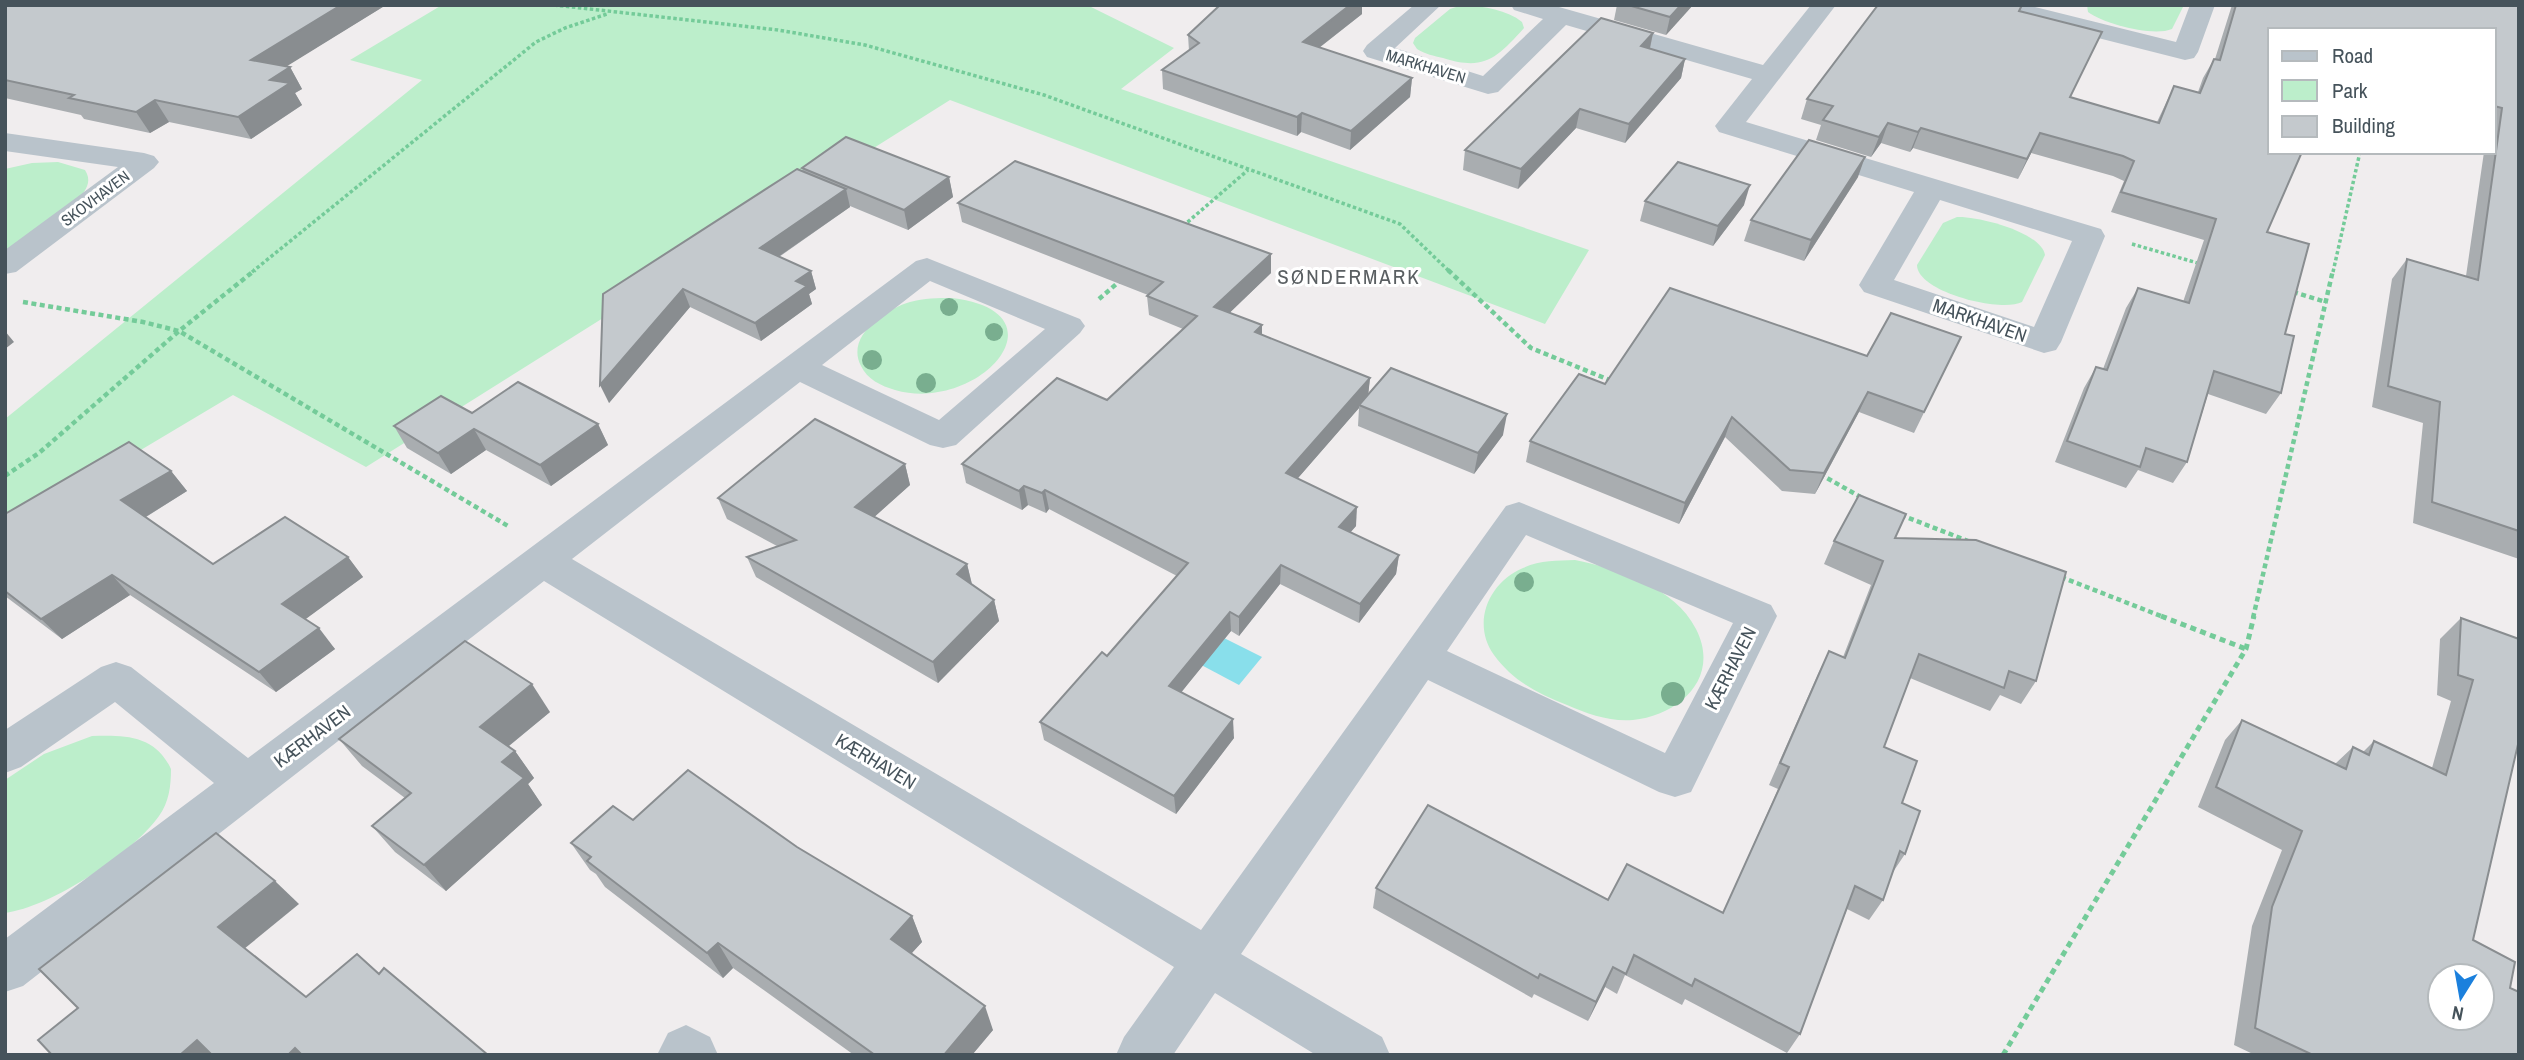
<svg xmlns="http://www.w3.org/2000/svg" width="2524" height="1060" viewBox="0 0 2524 1060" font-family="'Archivo Narrow',sans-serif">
	<rect width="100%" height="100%" fill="#f0edee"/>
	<g fill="#bceecb">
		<path d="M 442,5 L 1087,5 L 1174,48 L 1121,89 L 1589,250 L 1545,324 L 950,100 L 366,467 L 233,395 L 5,531 L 5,419 L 422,80 L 350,60 Z"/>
		<path d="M 2087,5 L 2184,5 L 2172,29 C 2153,37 2104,24 2088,12 Z"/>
		<path d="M 1459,6 C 1478,5 1506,9 1522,22 L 1524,28 C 1496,59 1484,71 1443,58 C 1434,56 1425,54 1417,49 L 1413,43 L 1415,38 L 1450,9 Z"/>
		<path d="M 58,162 L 85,170 C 91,180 88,186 82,195 L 5,251 L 5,169 L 32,163 Z"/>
		<path d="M 1957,217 C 1978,216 2041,232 2045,255 L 2022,302 C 2001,313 1917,292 1917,265 L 1943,223 Z"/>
		<path d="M 952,298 C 1069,312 979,414 895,390 C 881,386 867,379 861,366 C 845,336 886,309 910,302 C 924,298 938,298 952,298 Z"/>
		<path d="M 1575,560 C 1618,569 1675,587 1696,629 C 1721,678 1679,715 1633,720 C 1610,722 1588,714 1567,705 C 1537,693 1513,681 1494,655 C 1471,623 1489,582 1523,568 C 1540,560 1557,561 1575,560 Z"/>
		<path d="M 92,736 C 125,735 155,735 171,769 C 171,786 169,802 159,816 C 132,854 51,907 5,913 L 5,780 L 44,754 Z"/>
	</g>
	<path fill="#89dfeb" d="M 1198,625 L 1262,657 L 1239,685 L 1175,651 Z"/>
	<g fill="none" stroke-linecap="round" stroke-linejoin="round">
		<g stroke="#74cb99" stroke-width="3.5" stroke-dasharray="3.5 2.5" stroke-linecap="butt">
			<path d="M 554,5 L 778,30 L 865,45 L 1044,95 L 1400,224 L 1450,272"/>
			<path d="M 1183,226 L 1248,170"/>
			<path d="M 2132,244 L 2201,264"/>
			<path d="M 252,272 L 536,42 L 565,28 L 607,14"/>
			<path d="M 2333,272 L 2360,152"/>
		</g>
		<g stroke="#74cb99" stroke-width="4.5" stroke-dasharray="5 3.5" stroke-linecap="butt">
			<path d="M 1448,270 L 1531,348 L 1612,381"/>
			<path d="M 2293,292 L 2326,302"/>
			<path d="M 1099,299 L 1121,280"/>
			<path d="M 23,302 L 143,322 L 179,331 L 508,526"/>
			<path d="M 1820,474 L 1864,499"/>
			<path d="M 5,476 L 39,453 L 179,331 L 255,270"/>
			<path d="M 1901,515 L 1968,541"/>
			<path d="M 2061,577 L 2166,618"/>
			<path d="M 2253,618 L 2333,270"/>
		</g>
		<g stroke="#74cb99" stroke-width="5" stroke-dasharray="6 4.5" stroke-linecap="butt">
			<path d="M 2161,616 L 2246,649"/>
			<path d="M 2003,1055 L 2246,649 L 2254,616"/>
		</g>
		<g fill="#b9c3cb" fill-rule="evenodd">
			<path d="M 1414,5 L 1441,5 L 1395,48 L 1483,76 L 1543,19 L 1514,10 L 1511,5 L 1552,5 L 1763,65 L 1811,5 L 1836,5 L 1746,122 L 2101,229 L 2105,236 L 2061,342 L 2056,350 L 2044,353 L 1864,292 L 1859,285 L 1914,192 L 1719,132 L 1715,126 L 1752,79 L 1566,25 L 1498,92 L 1488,94 L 1367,57 L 1363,51 L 1367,45 ZM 1940,200 L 2072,241 L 2034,327 L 1894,280 Z"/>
			<path d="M 1984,5 L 2027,5 L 2176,42 L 2190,5 L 2215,5 L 2198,52 L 2194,58 L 2185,60 L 1987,10 Z"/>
			<path d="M 5,133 L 144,153 L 154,156 L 159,162 L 154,168 L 16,272 L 5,274 L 5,250 L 118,167 L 5,151 Z"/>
			<path d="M 927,258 L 1080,319 L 1085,326 L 1080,333 L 956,445 L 943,448 L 930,445 L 800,382 L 572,559 L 1201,930 L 1506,506 L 1519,502 L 1771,605 L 1777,616 L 1691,792 L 1675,797 L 1659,792 L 1428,680 L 1241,954 L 1382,1037 L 1390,1055 L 1316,1055 L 1215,993 L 1173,1055 L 1116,1055 L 1124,1037 L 1174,967 L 544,581 L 23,986 L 5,992 L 5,939 L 214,783 L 115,702 L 21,767 L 5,773 L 5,730 L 101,667 L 116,662 L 131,667 L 248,758 L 916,261 ZM 930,281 L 1045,329 L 939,420 L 822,365 ZM 1526,535 L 1733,623 L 1665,753 L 1447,651 Z"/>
			<path d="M 686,1025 L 710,1037 L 718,1055 L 657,1055 L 668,1033 Z"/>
		</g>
	</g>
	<g fill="#79ae8f">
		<circle cx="949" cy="307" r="9"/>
		<circle cx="994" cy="332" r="9"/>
		<circle cx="872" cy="360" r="10"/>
		<circle cx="926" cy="383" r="10"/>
		<circle cx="1524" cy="582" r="10"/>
		<circle cx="1673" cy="694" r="12"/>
	</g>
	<g fill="#a9adb0">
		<path d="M 5,5 L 386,5 L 286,66 L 290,67 L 302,89 L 295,93 L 302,105 L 251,139 L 169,122 L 150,133 L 84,119 L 81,115 L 5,98 Z"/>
		<path d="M 1617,5 L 1693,5 L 1666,35 L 1614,20 Z"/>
		<path d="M 2022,5 L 2020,11 L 2071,97 L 2157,122 L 2174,86 L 2198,92 L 2203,78 L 2214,59 L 2215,59 L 2232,5 L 2519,5 L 2519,559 L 2413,523 L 2423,423 L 2372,407 L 2392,279 L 2407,259 L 2466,276 L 2484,152 L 2494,152 L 2494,30 L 2270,30 L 2267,232 L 2285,334 L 2281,393 L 2266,414 L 2208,394 L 2187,462 L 2173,483 L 2138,470 L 2126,488 L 2055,462 L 2084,388 L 2096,367 L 2103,369 L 2126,308 L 2138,288 L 2183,302 L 2204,240 L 2111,212 L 2124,181 L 2113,176 L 2031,153 L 2018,179 L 1913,148 L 1910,152 L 1881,143 L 1871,157 L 1816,140 L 1821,125 L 1801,119 L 1807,99 Z"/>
		<path d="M 1362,14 L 1319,48 L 1412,78 L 1410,97 L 1350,150 L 1301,132 L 1297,136 L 1163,89 L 1162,70 L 1189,51 L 1188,35 Z"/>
		<path d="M 1653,33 L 1650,49 L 1685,59 L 1681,78 L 1625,143 L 1576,128 L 1518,189 L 1463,170 L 1465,150 Z"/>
		<path d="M 802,168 L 949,177 L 953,197 L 908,230 L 850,206 L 850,207 L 779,257 L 811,271 L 816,289 L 809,294 L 812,304 L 761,341 L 690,307 L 609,403 L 603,294 L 803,171 Z"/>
		<path d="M 1858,177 L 1804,261 L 1744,241 L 1751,220 Z"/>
		<path d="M 1645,201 L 1744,205 L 1713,246 L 1640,221 Z"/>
		<path d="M 958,203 L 1271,254 L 1271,273 L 1229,313 L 1262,335 L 1370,378 L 1368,394 L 1503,435 L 1474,474 L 1358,426 L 1359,408 L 1297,479 L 1356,526 L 1350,532 L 1399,555 L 1396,574 L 1359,623 L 1280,584 L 1239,636 L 1231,631 L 1181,692 L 1234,738 L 1176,814 L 1044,740 L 1040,722 L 1107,656 L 1177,576 L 1049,509 L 1046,513 L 1028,505 L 1022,510 L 966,483 L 962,464 L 1107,400 L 1183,329 L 1149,315 L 1147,296 L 1148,295 L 962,222 Z"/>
		<path d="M 1961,337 L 1914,433 L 1859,412 L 1815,494 L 1782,491 L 1725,437 L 1679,524 L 1526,462 L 1530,441 L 1605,384 L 1867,356 Z"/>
		<path d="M 472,413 L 598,424 L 608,445 L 551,486 L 486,450 L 451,474 L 407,448 L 394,426 Z"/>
		<path d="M 905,464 L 910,485 L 874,517 L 967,564 L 972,584 L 994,600 L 999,621 L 938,683 L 756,577 L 747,557 L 777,546 L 727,519 L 718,498 Z"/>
		<path d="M 171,471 L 187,491 L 146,517 L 213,564 L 348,557 L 363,577 L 305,619 L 335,649 L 276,692 L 130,595 L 62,639 L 5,596 L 5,514 Z"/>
		<path d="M 1895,538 L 2036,681 L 2021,704 L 2000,695 L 1990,711 L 1910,678 L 1884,747 L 1902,803 L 1905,854 L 1893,872 L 1883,900 L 1869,920 L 1847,909 L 1800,1034 L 1787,1053 L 1685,999 L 1682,1005 L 1625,975 L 1617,994 L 1605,987 L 1588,1021 L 1534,994 L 1532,998 L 1373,908 L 1376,888 L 1608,900 L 1723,913 L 1778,789 L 1769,785 L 1818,674 L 1829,651 L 1843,657 L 1871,585 L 1824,564 L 1834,541 Z"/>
		<path d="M 2461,618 L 2519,639 L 2473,940 L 2510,988 L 2519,1055 L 2255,1055 L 2234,1045 L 2252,926 L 2282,850 L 2198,807 L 2225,740 L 2242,720 L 2335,764 L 2353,747 L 2363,752 L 2374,741 L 2432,768 L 2451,701 L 2437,695 L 2440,639 Z"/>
		<path d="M 550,712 L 509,746 L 515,751 L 534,778 L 528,784 L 542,805 L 446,891 L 395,852 L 372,826 L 405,798 L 362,766 L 339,739 Z"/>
		<path d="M 633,820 L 797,847 L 912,916 L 922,942 L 911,953 L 993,1030 L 972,1055 L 854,1055 L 733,968 L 723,978 L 605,887 L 596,874 L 590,870 L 571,843 Z"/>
	</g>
	<g fill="#898d90">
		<path d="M 341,5 L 386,5 L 263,81 L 251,60 Z"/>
		<path d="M 1350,5 L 1362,5 L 1362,14 L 1302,61 L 1303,42 Z"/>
		<path d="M 1681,5 L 1693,5 L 1666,35 L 1670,17 Z"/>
		<path d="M 1653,33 L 1649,52 L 1641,46 Z"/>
		<path d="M 1685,59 L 1681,78 L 1625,143 L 1629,124 Z"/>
		<path d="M 290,67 L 302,89 L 295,93 L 302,105 L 251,139 L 238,117 L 270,80 Z"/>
		<path d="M 1412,78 L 1410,97 L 1350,150 L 1351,131 Z"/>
		<path d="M 155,100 L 169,122 L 150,133 L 136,112 Z"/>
		<path d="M 1580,109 L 1576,128 L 1518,189 L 1521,169 Z"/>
		<path d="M 1302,113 L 1301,132 L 1297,136 L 1297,117 Z"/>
		<path d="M 1888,123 L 1881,143 L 1871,157 L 1879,137 Z"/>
		<path d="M 1921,128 L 1913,148 L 1910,152 L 1918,132 Z"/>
		<path d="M 2040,133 L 2031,153 L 2018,179 L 2027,159 Z"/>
		<path d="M 1865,157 L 1858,177 L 1804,261 L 1811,240 Z"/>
		<path d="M 949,177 L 953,197 L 908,230 L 904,210 Z"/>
		<path d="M 1750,185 L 1744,205 L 1713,246 L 1718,226 Z"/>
		<path d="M 846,189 L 850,207 L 765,266 L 760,248 Z"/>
		<path d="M 1271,254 L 1271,273 L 1215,327 L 1214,307 Z"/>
		<path d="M 811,271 L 816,289 L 809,294 L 812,304 L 761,341 L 755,323 L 796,281 Z"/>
		<path d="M 683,289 L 690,307 L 609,403 L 600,385 Z"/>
		<path d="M 1262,325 L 1262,345 L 1255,332 Z"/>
		<path d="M 5,331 L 14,342 L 5,349 Z"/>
		<path d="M 1370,378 L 1368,397 L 1359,405 L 1359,408 L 1285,493 L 1286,473 Z"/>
		<path d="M 1868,392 L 1859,412 L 1815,494 L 1824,473 Z"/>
		<path d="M 1507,414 L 1503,435 L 1474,474 L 1478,453 Z"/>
		<path d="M 1732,417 L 1725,437 L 1679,524 L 1685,503 Z"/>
		<path d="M 598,424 L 608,445 L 551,486 L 540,465 Z"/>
		<path d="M 474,429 L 486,450 L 451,474 L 438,453 Z"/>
		<path d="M 905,464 L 910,485 L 862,528 L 855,507 Z"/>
		<path d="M 171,471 L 187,491 L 139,521 L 121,500 Z"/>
		<path d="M 1024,486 L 1028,505 L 1022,510 L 1019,491 Z"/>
		<path d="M 1045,490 L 1049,509 L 1046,513 L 1042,493 Z"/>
		<path d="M 1357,507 L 1356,526 L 1338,547 L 1339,527 Z"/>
		<path d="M 1399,555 L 1396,574 L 1359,623 L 1360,604 Z"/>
		<path d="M 348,557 L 363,577 L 299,624 L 282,604 Z"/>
		<path d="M 967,564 L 972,585 L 957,574 Z"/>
		<path d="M 1281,565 L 1280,584 L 1239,636 L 1239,617 Z"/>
		<path d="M 112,575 L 130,595 L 62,639 L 41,619 Z"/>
		<path d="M 994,600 L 999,621 L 938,683 L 933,662 Z"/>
		<path d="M 1230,612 L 1231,631 L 1171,705 L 1169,686 Z"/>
		<path d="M 319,628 L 335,649 L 276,692 L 259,672 Z"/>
		<path d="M 532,684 L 550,712 L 499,754 L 480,727 Z"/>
		<path d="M 1233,719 L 1234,738 L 1176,814 L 1174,796 Z"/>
		<path d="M 515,751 L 534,778 L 528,784 L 542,805 L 446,891 L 424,865 L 502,762 Z"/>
		<path d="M 275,881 L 299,904 L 244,949 L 218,927 Z"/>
		<path d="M 912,916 L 922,942 L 902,964 L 891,939 Z"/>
		<path d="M 718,943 L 733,968 L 723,978 L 707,953 Z"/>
		<path d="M 1613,967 L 1605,987 L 1588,1021 L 1596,1002 Z"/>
		<path d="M 985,1006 L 993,1030 L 972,1055 L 944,1055 Z"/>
		<path d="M 197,1040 L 216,1055 L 180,1055 Z"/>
		<path d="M 295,1048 L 303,1055 L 288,1055 Z"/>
	</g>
	<g fill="#c4c9cd" stroke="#898d90" stroke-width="2" fill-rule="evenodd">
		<path d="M 5,5 L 341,5 L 251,60 L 290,67 L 270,80 L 290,83 L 238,117 L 155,100 L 136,112 L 69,98 L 74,95 L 5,80 Z"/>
		<path d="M 1220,5 L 1350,5 L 1303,42 L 1412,78 L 1351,131 L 1302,113 L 1297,117 L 1162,70 L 1199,43 L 1188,35 Z"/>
		<path d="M 1628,5 L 1681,5 L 1670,17 Z"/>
		<path d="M 1878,5 L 2022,5 L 2019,11 L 2102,32 L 2070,97 L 2159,123 L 2174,86 L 2200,93 L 2214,59 L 2220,60 L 2236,5 L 2519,5 L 2519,531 L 2432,502 L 2440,402 L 2388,386 L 2407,259 L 2478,280 L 2502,108 L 2494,106 L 2494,30 L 2270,30 L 2270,152 L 2302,152 L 2267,232 L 2309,244 L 2285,334 L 2294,336 L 2281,393 L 2214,371 L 2187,462 L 2146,448 L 2140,467 L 2067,441 L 2096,367 L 2107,370 L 2138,288 L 2189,303 L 2216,219 L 2121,192 L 2134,161 L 2123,156 L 2040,133 L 2027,159 L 1921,128 L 1918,132 L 1888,123 L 1879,137 L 1823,120 L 1833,106 L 1807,99 Z"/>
		<path d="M 1601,18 L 1653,33 L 1641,46 L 1685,59 L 1629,124 L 1580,109 L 1521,169 L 1465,150 Z"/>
		<path d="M 846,137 L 949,177 L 904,210 L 802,168 Z"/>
		<path d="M 1809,140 L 1865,157 L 1811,240 L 1751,220 Z"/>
		<path d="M 1015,161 L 1271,254 L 1214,307 L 1262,325 L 1255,332 L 1370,378 L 1286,473 L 1357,507 L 1339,527 L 1399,555 L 1360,604 L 1281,565 L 1239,617 L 1230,612 L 1169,686 L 1233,719 L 1174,796 L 1040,722 L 1102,652 L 1107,656 L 1188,563 L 1045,490 L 1042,493 L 1024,486 L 1019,491 L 962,464 L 1057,378 L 1107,400 L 1197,316 L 1147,296 L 1163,282 L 958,203 Z"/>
		<path d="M 1678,162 L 1750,185 L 1718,226 L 1645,201 Z"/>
		<path d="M 797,169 L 846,189 L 760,248 L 811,271 L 796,281 L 807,286 L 755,323 L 683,289 L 600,385 L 603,294 Z"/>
		<path d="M 1670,288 L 1867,356 L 1891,313 L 1961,337 L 1924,412 L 1868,392 L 1824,473 L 1790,470 L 1732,417 L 1685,503 L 1530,441 L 1579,374 L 1605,384 Z"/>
		<path d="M 1391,368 L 1507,414 L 1478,453 L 1359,405 Z"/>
		<path d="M 518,382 L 598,424 L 540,465 L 474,429 L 438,453 L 394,426 L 441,396 L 472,413 Z"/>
		<path d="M 815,419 L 905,464 L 855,507 L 967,564 L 957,574 L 994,600 L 933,662 L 747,557 L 796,540 L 718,498 Z"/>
		<path d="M 129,442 L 171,471 L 121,500 L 213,564 L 285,517 L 348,557 L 282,604 L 319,628 L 259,672 L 112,575 L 41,619 L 5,591 L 5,514 Z"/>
		<path d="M 1859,495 L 1906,514 L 1895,538 L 1976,540 L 2066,572 L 2036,681 L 2009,671 L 2004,688 L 1919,654 L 1884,747 L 1917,761 L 1902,803 L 1920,811 L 1905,854 L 1900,851 L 1883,900 L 1855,886 L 1800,1034 L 1695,979 L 1692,986 L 1634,955 L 1626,974 L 1613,967 L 1596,1002 L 1540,974 L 1538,978 L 1376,888 L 1428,805 L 1608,900 L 1627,864 L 1723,913 L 1789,767 L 1780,763 L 1829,651 L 1845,658 L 1883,561 L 1834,541 Z"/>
		<path d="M 2461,618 L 2519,639 L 2519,740 L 2473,940 L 2515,962 L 2510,988 L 2519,992 L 2519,1055 L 2313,1055 L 2255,1028 L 2272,907 L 2302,831 L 2216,787 L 2242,720 L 2346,769 L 2353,747 L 2369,755 L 2374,741 L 2446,775 L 2473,680 L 2458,675 ZM 2440,976 L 2482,976 L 2482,1018 L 2440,1018 Z"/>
		<path d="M 465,641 L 532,684 L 480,727 L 515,751 L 502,762 L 524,778 L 424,865 L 372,826 L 411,793 L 339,739 Z"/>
		<path d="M 688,770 L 797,847 L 912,916 L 891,939 L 985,1006 L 944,1055 L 875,1055 L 718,943 L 707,953 L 587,861 L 591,857 L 571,843 L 613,806 L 633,820 Z"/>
		<path d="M 216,833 L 275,881 L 218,927 L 306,997 L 357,954 L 379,974 L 384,968 L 488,1055 L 302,1055 L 295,1048 L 288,1055 L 212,1055 L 197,1040 L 180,1055 L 52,1055 L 38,1040 L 78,1008 L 39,969 Z"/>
	</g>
	<g text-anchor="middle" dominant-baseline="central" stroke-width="6" stroke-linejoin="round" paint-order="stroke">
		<g font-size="16" fill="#46535b" stroke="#fff">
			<text transform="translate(1426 66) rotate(17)">MARKHAVEN</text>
			<text transform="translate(95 198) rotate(-37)">SKOVHAVEN</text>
		</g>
		<g font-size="19" fill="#46535b" stroke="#fff">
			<text transform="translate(1980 320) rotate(19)">MARKHAVEN</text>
			<text transform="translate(1730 668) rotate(-63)">KÆRHAVEN</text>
			<text transform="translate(312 736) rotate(-37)">KÆRHAVEN</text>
			<text transform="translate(876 761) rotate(31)">KÆRHAVEN</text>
		</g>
		<g font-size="21" letter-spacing="2" fill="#5a5f62" stroke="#fff">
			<text x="1349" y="276">SØNDERMARK</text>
		</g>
	</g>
	<rect width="2524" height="1060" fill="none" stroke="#46535b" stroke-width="14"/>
	<rect x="2268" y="28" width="228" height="126" fill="#ffffff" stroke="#b5babd" stroke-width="2"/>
	<rect x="2282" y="51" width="35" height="10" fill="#b9c3cb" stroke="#b5babd" stroke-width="2"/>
	<text x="2332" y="63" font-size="21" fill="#46535b">Road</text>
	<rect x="2282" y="80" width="35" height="21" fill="#bceecb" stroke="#b5babd" stroke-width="2"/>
	<text x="2332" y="98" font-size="21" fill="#46535b">Park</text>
	<rect x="2282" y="116" width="35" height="21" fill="#c4c9cd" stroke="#b5babd" stroke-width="2"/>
	<text x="2332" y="133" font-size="21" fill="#46535b">Building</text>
	<g transform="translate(2461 997) rotate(191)"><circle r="33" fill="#ffffff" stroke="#b5babd" stroke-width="2"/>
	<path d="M0-5L12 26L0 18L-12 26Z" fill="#1b80dd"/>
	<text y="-10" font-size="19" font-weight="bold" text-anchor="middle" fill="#46535b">N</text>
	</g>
</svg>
